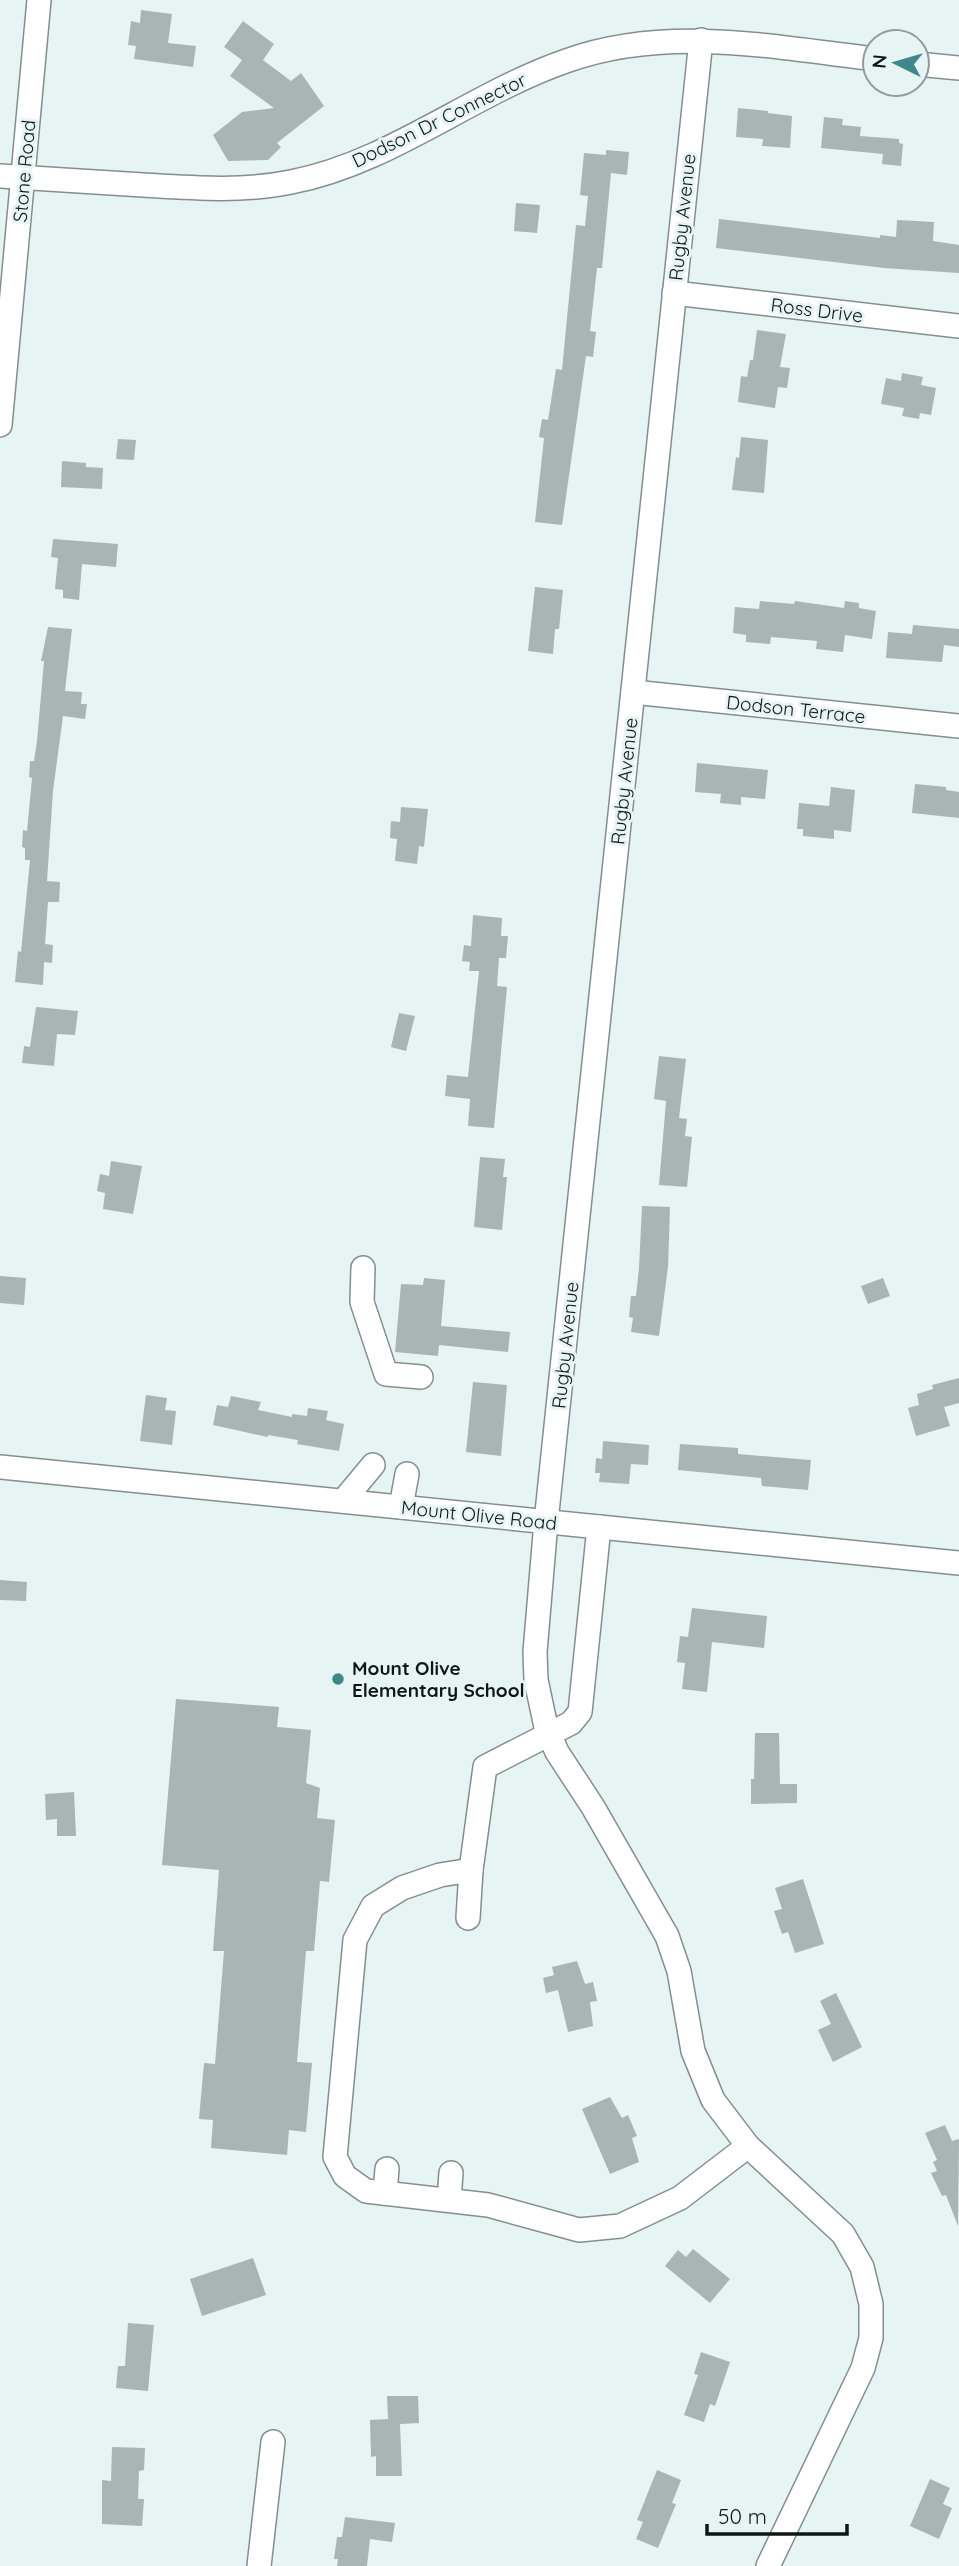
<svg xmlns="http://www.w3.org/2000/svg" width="959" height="2566" viewBox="0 0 959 2566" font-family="Quicksand,sans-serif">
	<rect width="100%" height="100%" fill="#e7f4f4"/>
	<g fill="#a9b5b5">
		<path d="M 141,10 L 172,14 L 168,43 L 196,46 L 193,67 L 134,59 L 136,46 L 128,45 L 131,21 L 140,23 Z"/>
		<path d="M 243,21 L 274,44 L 263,60 L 291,81 L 301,73 L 324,106 L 277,143 L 281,147 L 268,160 L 228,161 L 213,135 L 242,112 L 274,108 L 230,76 L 242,60 L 224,47 Z"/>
		<path d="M 738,108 L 768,111 L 768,113 L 792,116 L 790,148 L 762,146 L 763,139 L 736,137 Z"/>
		<path d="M 824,117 L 843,119 L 842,125 L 861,127 L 860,136 L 899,139 L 899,143 L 903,144 L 901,166 L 882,164 L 883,154 L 821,148 Z"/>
		<path d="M 606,150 L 629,152 L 627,175 L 611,173 L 602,268 L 597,268 L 590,331 L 596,332 L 593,357 L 586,356 L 562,525 L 535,522 L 544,438 L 539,437 L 542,419 L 548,420 L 556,369 L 562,370 L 576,225 L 585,226 L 588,196 L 580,195 L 584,153 L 606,155 Z"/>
		<path d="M 516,203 L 540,205 L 537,233 L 514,231 Z"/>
		<path d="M 719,219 L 880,238 L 880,235 L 896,237 L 897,220 L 934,222 L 933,241 L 959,245 L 959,273 L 884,268 L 716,248 Z"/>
		<path d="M 757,330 L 786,334 L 780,367 L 790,368 L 787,388 L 778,387 L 775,408 L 738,402 L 741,376 L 747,377 L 750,360 L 753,360 Z"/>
		<path d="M 902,373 L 923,377 L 921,385 L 936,388 L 931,415 L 920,413 L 919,419 L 902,416 L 904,408 L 881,404 L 886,378 L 901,381 Z"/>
		<path d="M 741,437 L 768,440 L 764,493 L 732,490 L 736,457 L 739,458 Z"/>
		<path d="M 118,439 L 136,440 L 134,460 L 116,459 Z"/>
		<path d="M 62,461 L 86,463 L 86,467 L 103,468 L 102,489 L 61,487 Z"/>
		<path d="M 53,539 L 118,544 L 116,567 L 82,564 L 79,600 L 63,598 L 63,590 L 55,589 L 58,558 L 51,557 Z"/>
		<path d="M 535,587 L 563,590 L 559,629 L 555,629 L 553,654 L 528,651 Z"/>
		<path d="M 760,601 L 794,604 L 795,601 L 844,608 L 845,601 L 859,603 L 859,608 L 876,611 L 872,639 L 845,635 L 843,652 L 816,649 L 817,641 L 771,637 L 770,644 L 746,642 L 746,635 L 733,633 L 735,607 L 759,609 Z"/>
		<path d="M 913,625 L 959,629 L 959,647 L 944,645 L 942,662 L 886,658 L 888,632 L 912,634 Z"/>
		<path d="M 48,627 L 72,629 L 65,691 L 82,692 L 81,704 L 87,704 L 85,719 L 63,716 L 53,791 L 47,881 L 60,882 L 59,902 L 48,902 L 45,944 L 53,945 L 52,963 L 44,962 L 43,985 L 15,982 L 18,951 L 21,952 L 30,860 L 25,860 L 25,848 L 22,847 L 23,830 L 27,831 L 32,778 L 29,777 L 30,761 L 34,761 L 37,741 L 44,661 L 41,661 Z"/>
		<path d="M 697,763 L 768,770 L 765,799 L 741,797 L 741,805 L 720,803 L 721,794 L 695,792 Z"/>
		<path d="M 915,784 L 946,787 L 946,790 L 959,792 L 959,818 L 912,813 Z"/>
		<path d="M 831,787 L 855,790 L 851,832 L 834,830 L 834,839 L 803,836 L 803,829 L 797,829 L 799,803 L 829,806 Z"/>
		<path d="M 401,807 L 428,809 L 424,847 L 419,846 L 417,864 L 395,861 L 397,839 L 390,838 L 391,821 L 400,822 Z"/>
		<path d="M 473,915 L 502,918 L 501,936 L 508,936 L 506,958 L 499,958 L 497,986 L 507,987 L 494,1128 L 468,1126 L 470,1099 L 445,1096 L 447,1075 L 468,1077 L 479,971 L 469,971 L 470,962 L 462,961 L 464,945 L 471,946 Z"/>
		<path d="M 36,1007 L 78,1011 L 75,1035 L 57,1034 L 54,1066 L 22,1063 L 24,1046 L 30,1047 Z"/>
		<path d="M 399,1013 L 415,1016 L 406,1051 L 391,1047 Z"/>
		<path d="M 659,1056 L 686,1059 L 679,1118 L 687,1119 L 685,1136 L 692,1137 L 687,1187 L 659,1185 L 666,1101 L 654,1099 Z"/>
		<path d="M 480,1157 L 505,1159 L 503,1177 L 507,1177 L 502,1230 L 474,1227 Z"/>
		<path d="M 111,1161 L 142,1166 L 133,1214 L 103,1209 L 105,1193 L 97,1191 L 100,1174 L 109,1176 Z"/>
		<path d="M 642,1206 L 670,1207 L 668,1267 L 659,1336 L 631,1332 L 633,1318 L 629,1317 L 631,1296 L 636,1296 L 639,1268 Z"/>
		<path d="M 0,1276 L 26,1278 L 24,1305 L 0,1303 Z"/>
		<path d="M 424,1278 L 445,1280 L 441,1326 L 510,1332 L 508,1352 L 439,1345 L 438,1356 L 395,1352 L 401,1284 L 423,1285 Z"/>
		<path d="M 883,1278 L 890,1296 L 868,1304 L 861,1286 Z"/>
		<path d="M 959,1378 L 959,1403 L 944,1407 L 950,1426 L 916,1436 L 908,1408 L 919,1405 L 917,1394 L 933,1389 L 932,1385 Z"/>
		<path d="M 473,1382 L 507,1385 L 501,1456 L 466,1452 Z"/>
		<path d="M 146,1395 L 167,1398 L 165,1410 L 176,1411 L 172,1445 L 140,1441 Z"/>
		<path d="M 231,1396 L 261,1402 L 258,1410 L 292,1417 L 292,1414 L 307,1416 L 308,1408 L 328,1411 L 326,1420 L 344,1424 L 339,1451 L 297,1444 L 298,1440 L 268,1435 L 268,1437 L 213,1425 L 217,1405 L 228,1407 Z"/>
		<path d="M 603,1441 L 649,1445 L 648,1465 L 631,1464 L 629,1484 L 599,1482 L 600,1473 L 595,1473 L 596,1458 L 602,1459 Z"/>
		<path d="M 680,1444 L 738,1448 L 738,1454 L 811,1460 L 808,1490 L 762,1486 L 761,1478 L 678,1470 Z"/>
		<path d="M 0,1580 L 27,1582 L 26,1601 L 0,1600 Z"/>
		<path d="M 692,1608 L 767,1616 L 764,1648 L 712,1642 L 707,1692 L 682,1689 L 685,1663 L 677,1662 L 680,1636 L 688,1637 Z"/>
		<path d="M 176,1699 L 279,1707 L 277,1727 L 311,1730 L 306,1783 L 320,1788 L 317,1818 L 335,1820 L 329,1882 L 320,1881 L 314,1951 L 306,1951 L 297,2062 L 312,2063 L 306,2132 L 289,2130 L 287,2155 L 211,2148 L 213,2120 L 199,2119 L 204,2063 L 215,2064 L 224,1951 L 213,1951 L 219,1870 L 162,1865 Z"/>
		<path d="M 755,1733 L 779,1733 L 780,1784 L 797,1784 L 797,1803 L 751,1804 L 751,1779 L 754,1779 Z"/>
		<path d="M 74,1792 L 76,1836 L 57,1836 L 57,1819 L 46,1820 L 45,1794 Z"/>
		<path d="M 803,1879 L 824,1944 L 795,1953 L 788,1932 L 782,1934 L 774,1911 L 782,1909 L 775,1888 Z"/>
		<path d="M 577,1961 L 585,1984 L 593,1982 L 597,2001 L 590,2002 L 593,2026 L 568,2032 L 558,1990 L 546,1993 L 543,1978 L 554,1975 L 552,1967 Z"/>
		<path d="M 836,1993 L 862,2047 L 833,2062 L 818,2030 L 831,2024 L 820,2001 Z"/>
		<path d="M 610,2097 L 622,2118 L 628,2115 L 637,2136 L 632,2138 L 639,2162 L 610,2174 L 582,2109 Z"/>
		<path d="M 945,2125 L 952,2141 L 959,2139 L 958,2226 L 946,2195 L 942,2196 L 931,2173 L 937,2171 L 933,2162 L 937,2160 L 925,2133 Z"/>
		<path d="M 693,2249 L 730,2279 L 710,2303 L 665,2266 L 678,2250 L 686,2257 Z"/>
		<path d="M 253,2258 L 266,2295 L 202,2316 L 190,2279 Z"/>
		<path d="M 128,2323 L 154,2325 L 148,2391 L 116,2388 L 118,2366 L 125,2366 Z"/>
		<path d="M 701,2352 L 730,2362 L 715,2406 L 710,2404 L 704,2422 L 684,2415 L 698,2375 L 694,2374 Z"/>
		<path d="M 387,2396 L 418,2396 L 419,2423 L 400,2424 L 402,2476 L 376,2476 L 376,2456 L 371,2457 L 370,2420 L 388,2419 Z"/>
		<path d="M 112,2447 L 145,2448 L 144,2470 L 139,2471 L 138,2499 L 144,2499 L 142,2526 L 102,2524 L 102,2480 L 111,2481 Z"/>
		<path d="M 657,2470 L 681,2480 L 672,2503 L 676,2504 L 658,2548 L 636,2539 L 643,2522 L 637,2520 Z"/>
		<path d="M 930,2479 L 950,2488 L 943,2504 L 952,2508 L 939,2539 L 910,2526 Z"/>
		<path d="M 345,2517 L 395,2523 L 392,2542 L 370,2539 L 367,2566 L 337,2566 L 338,2559 L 334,2559 L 337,2537 L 342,2537 Z"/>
	</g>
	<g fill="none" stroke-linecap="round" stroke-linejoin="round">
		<defs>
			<g id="minor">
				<path d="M 701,40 L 546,1522 L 535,1652 L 536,1680 L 546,1727 L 557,1752 L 593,1807 L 667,1936 L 679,1971 L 693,2051 L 713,2100 L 748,2146 L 843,2234 L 862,2267 L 871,2304 L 871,2338 L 863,2368 L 768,2566"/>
				<path d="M 917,64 L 959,68"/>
				<path d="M 0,176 C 48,179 95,182 143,185 C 192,188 242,192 291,182 C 390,163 471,94 566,61 C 666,25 772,47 875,59"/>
				<path d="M 674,293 L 959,326"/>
				<path d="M 0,425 L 39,0"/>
				<path d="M 633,692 L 959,726"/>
				<path d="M 363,1268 L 362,1302 L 386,1374 L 421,1377"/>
				<path d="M 0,1467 L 959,1563"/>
				<path d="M 343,1501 L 373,1465"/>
				<path d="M 401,1507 L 407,1474"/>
				<path d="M 471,1870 L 440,1875 L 402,1888 L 373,1906 L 355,1940 L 335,2157 L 345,2176 L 366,2191 L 488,2205 L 579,2230 L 620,2226 L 680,2198 L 748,2146"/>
				<path d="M 468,1918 L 471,1870 L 485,1767 L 571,1723 L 580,1712 L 599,1527"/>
				<path d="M 385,2193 L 387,2169"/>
				<path d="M 449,2200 L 451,2173"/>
				<path d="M 259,2566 L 273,2442"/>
			</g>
		</defs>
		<use href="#minor" stroke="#838f8f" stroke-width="26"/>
		<use href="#minor" stroke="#fff" stroke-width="23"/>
	</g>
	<circle fill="#3e878a" stroke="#e7f4f4" stroke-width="2.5" cx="338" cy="1679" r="7"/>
	<g text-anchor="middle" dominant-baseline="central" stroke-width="6" stroke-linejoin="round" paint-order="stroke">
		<g font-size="19" fill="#101515" stroke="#e7f4f4">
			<text transform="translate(439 120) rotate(-26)">Dodson Dr Connector</text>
			<text transform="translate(24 171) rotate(-85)">Stone Road</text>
			<text transform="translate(682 217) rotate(-84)">Rugby Avenue</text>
			<text transform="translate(817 310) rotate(7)">Ross Drive</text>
			<text transform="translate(796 709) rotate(6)">Dodson Terrace</text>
			<text transform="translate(624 781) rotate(-84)">Rugby Avenue</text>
			<text transform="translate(565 1345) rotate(-84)">Rugby Avenue</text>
			<text transform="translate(479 1515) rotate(6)">Mount Olive Road</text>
		</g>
		<g font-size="19" font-weight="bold" fill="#101515" stroke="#e7f4f4" text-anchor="start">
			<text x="352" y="1668">Mount Olive<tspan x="352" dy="22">Elementary School</tspan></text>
		</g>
	</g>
	<g transform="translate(896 63) rotate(275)"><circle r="33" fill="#e7f4f4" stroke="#919b9b" stroke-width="2"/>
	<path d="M0-5L12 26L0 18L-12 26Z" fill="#3e878a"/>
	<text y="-10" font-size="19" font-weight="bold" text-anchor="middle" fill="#101515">N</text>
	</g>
	<path d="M707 2524v10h140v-10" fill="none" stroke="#101515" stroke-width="3.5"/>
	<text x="718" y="2524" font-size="21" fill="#101515" stroke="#e7f4f4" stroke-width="5" paint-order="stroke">50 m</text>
</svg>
